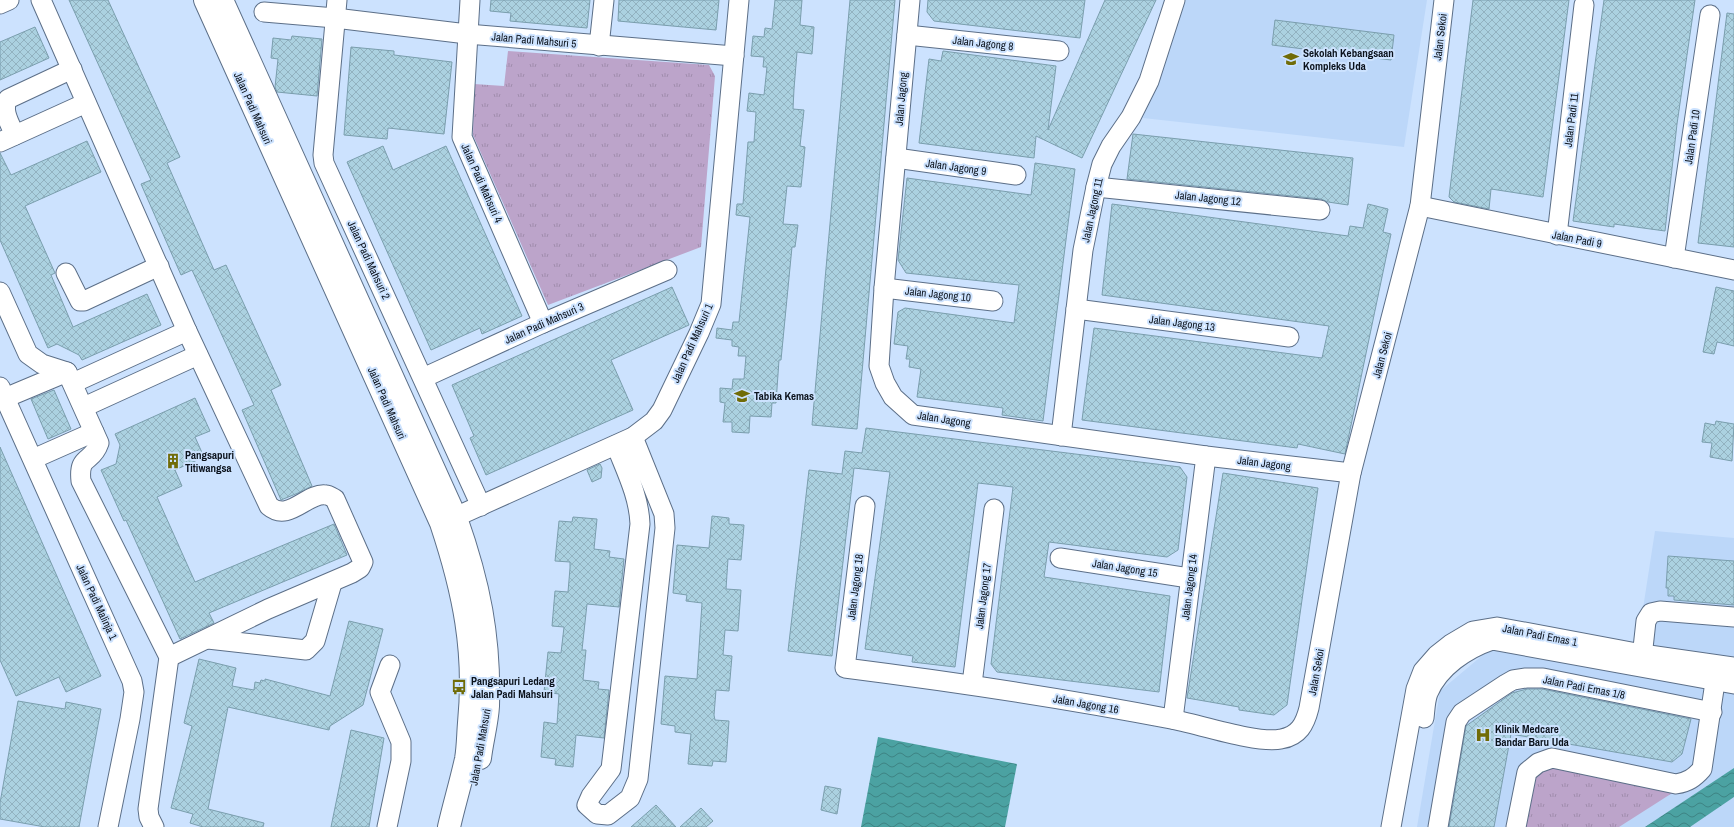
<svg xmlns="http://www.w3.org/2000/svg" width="1734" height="827" viewBox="0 0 1734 827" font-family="'Archivo Narrow',sans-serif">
	<defs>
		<pattern id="grass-tufts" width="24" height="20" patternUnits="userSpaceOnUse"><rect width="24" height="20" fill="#bca4ca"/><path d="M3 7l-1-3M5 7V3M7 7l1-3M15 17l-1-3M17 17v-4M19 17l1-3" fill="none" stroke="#a08cad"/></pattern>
		<pattern id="water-waves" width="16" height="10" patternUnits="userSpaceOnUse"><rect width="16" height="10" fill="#4ba2a2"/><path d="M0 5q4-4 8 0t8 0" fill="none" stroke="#3d8383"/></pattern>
		<pattern id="building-cross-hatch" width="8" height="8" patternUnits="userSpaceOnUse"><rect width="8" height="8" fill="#abd1e0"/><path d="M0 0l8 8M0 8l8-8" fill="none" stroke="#92b2c0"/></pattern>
	</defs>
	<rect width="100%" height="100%" fill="#cce2fe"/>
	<g fill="#bcd7f9">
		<path d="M 1186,0 L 1427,0 L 1404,147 L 1143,118 Z"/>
		<path d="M 1655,531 L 1734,538 L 1734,827 L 1417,827 L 1440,691 L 1490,649 L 1633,673 Z"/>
	</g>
	<g fill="url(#grass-tufts)">
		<path d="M 508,51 L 709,65 L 715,76 L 701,247 L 548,305 L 473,135 L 474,84 L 504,86 Z"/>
		<path d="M 1547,767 L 1677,790 L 1619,827 L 1526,827 L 1535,776 Z"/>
	</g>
	<g fill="url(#water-waves)">
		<path d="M 878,737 L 1017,764 L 1005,827 L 861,827 Z"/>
		<path d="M 1734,768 L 1734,797 L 1690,827 L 1645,827 Z"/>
	</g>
	<g fill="url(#building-cross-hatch)" stroke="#7a9ead">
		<path d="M 69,0 L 108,0 L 180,157 L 167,163 L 214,270 L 226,265 L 281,385 L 271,390 L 312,486 L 298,493 L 281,500 L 242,410 L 254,405 L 192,270 L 181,275 L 141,184 L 151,180 Z"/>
		<path d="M 491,0 L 590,0 L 587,28 L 510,21 L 511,13 L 490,11 Z"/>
		<path d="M 619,0 L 719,0 L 716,30 L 618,21 Z"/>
		<path d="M 775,0 L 802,0 L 800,25 L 814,27 L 812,54 L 797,52 L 794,89 L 793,109 L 804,110 L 800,146 L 805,147 L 801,187 L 787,186 L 783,224 L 798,225 L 795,247 L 792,247 L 781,360 L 779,360 L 776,403 L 772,403 L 771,417 L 750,416 L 749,433 L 732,432 L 732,422 L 723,422 L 725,403 L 720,402 L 720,388 L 732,389 L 733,379 L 744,379 L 746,356 L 738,356 L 739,347 L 732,346 L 732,340 L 716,338 L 717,328 L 732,330 L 733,322 L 739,322 L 750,217 L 736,215 L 737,204 L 743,204 L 748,142 L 754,142 L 756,112 L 747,111 L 749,93 L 764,95 L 767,67 L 763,67 L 764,57 L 751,56 L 753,36 L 764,37 L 765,28 L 772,29 Z"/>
		<path d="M 850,0 L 895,0 L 857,429 L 812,425 Z"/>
		<path d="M 928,0 L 1085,0 L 1080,38 L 934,21 L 927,12 Z"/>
		<path d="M 1105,0 L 1156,0 L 1082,158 L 1036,136 L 1034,158 L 919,143 L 929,59 L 941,61 L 943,51 L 1056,66 L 1048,130 Z"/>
		<path d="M 1473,0 L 1569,0 L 1543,197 L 1491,189 L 1489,209 L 1454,202 L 1449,197 Z"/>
		<path d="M 1604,0 L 1695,0 L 1677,124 L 1665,231 L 1614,224 L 1614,227 L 1573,221 Z"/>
		<path d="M 1727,13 L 1734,14 L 1734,247 L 1698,243 Z"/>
		<path d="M 1275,20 L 1394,35 L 1391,60 L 1272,45 Z"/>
		<path d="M 35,27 L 49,58 L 0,80 L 0,42 Z"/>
		<path d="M 292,36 L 322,39 L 317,96 L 277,92 L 275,87 L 278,59 L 271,58 L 273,38 L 291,40 Z"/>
		<path d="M 351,47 L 394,51 L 394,55 L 452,62 L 444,134 L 388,128 L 387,139 L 344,135 Z"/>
		<path d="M 1133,134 L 1353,158 L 1348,205 L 1328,202 L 1321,199 L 1127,179 Z"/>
		<path d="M 87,141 L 101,172 L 25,206 L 55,273 L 51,275 L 73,327 L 147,294 L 161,325 L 82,360 L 79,355 L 57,344 L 48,348 L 0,240 L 0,153 L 11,175 Z"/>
		<path d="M 383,146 L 393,170 L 446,146 L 522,316 L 482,334 L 480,328 L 431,350 L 347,162 Z"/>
		<path d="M 1035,163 L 1075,169 L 1043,421 L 1002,415 L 1003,408 L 917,397 L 921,369 L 909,367 L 910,359 L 906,359 L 908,346 L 894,344 L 898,312 L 905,308 L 1014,323 L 1019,285 L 906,273 L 898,260 L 907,178 L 1031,195 Z"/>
		<path d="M 1112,204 L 1348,236 L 1350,226 L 1363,228 L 1368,204 L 1388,209 L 1383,232 L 1391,234 L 1345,454 L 1298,444 L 1297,448 L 1082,420 L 1094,328 L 1322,358 L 1329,326 L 1102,295 Z"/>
		<path d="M 672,287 L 689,325 L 611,360 L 633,410 L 486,475 L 470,438 L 474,436 L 452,385 Z"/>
		<path d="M 1716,287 L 1734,291 L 1734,346 L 1717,342 L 1714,354 L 1703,352 Z"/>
		<path d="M 54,390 L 71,429 L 48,439 L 31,399 Z"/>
		<path d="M 195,398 L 210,431 L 195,437 L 204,457 L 175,470 L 182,486 L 157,497 L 195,582 L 334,524 L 347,555 L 209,613 L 214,623 L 180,639 L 126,520 L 124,521 L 101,470 L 116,464 L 120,445 L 115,434 Z"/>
		<path d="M 1716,421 L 1734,424 L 1732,461 L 1710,457 L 1712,443 L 1702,442 L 1705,423 L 1715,425 Z"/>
		<path d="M 866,428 L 1180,467 L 1187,477 L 1178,550 L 1167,557 L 1049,542 L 1044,577 L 1170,596 L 1159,692 L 997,672 L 991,664 L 1013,487 L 978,483 L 955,667 L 912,662 L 913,656 L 865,649 L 890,472 L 854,468 L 832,656 L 788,651 L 809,470 L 842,474 L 845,451 L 862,453 Z"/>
		<path d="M 0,447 L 101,676 L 66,692 L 59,677 L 16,696 L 0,660 Z"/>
		<path d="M 600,464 L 602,468 L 601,478 L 592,482 L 587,470 Z"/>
		<path d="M 1223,473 L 1318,488 L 1287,705 L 1274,715 L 1239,710 L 1239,707 L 1187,698 Z"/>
		<path d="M 712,516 L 729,518 L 729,524 L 744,525 L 741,560 L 728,559 L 726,589 L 741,590 L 738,631 L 725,630 L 723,655 L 732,656 L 729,691 L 716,690 L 714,715 L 715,720 L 729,721 L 726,762 L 713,761 L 712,766 L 688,764 L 691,734 L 675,732 L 675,726 L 661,724 L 665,676 L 697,679 L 702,603 L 686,601 L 687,595 L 673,593 L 677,545 L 709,548 Z"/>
		<path d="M 573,517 L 597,519 L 594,549 L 610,551 L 609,557 L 624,559 L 619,607 L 587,604 L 582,650 L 586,650 L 583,680 L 599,682 L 598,689 L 609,690 L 604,738 L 576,735 L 573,767 L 555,765 L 556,759 L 541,757 L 544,722 L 557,724 L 559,694 L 544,692 L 548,652 L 561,653 L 564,627 L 552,626 L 555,591 L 568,592 L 570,568 L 570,562 L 555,561 L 559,521 L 572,522 Z"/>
		<path d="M 1668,556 L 1734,561 L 1734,605 L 1674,600 L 1674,596 L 1668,596 L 1668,588 L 1666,588 Z"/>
		<path d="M 349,621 L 383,629 L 363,705 L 330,726 L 329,730 L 228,707 L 208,809 L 264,823 L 263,827 L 203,827 L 190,823 L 193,814 L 171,808 L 192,726 L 184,723 L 199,659 L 236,668 L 232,686 L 254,690 L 255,682 L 260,683 L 261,680 L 265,681 L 265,679 L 330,696 Z"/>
		<path d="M 1527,689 L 1542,689 L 1691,719 L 1682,754 L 1672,762 L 1511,734 L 1494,827 L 1449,827 L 1466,726 L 1512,693 Z"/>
		<path d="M 18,701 L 65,709 L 66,702 L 101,709 L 79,827 L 45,827 L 0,819 L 0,803 Z"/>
		<path d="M 351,730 L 384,738 L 369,827 L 331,827 Z"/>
		<path d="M 825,786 L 841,789 L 837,814 L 821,810 Z"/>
		<path d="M 656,805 L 676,827 L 631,827 Z"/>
		<path d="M 701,808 L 713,821 L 706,827 L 680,827 Z"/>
	</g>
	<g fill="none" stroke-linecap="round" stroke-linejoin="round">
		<defs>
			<g id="minor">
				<path d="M 41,0 L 187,331 L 269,506 C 289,523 307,492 326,495 C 329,495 333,498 335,499 L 363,562 L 360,568 L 352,573 L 268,609 L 169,657"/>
				<path d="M 337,0 L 323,155 L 324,163 L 481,506"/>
				<path d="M 470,0 L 462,137 L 543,323"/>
				<path d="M 910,0 L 884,288 L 879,366 L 885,383 L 893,397 L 913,415 L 1206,456 L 1351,473"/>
				<path d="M 0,4 L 9,0"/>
				<path d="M 264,12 L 335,18 L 467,34 L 734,56"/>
				<path d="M 907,35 L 1059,51"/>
				<path d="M 599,46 L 604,0"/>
				<path d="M 15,135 C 10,124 1,110 8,99 L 72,69"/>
				<path d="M 0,142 L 86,103"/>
				<path d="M 896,158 L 1016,175"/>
				<path d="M 1096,187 L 1320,210"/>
				<path d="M 1420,206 L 1734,270"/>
				<path d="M 1557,235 L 1584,5"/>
				<path d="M 1674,258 L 1710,15"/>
				<path d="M 66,273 L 80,301 L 84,301 L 159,266"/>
				<path d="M 884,288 L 993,301"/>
				<path d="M 0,292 L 28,354 L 42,364 L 67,372 L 99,443 C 92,464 78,454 81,481 L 169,657 L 148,809 L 149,817 L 154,827"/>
				<path d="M 1076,309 L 1289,337"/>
				<path d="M 423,378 L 543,323 L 667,270"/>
				<path d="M 73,383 L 187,331"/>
				<path d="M 0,387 L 132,681 L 134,692 L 130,719 L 108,827"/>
				<path d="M 5,398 L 67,372"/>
				<path d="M 84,407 L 198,355"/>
				<path d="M 1061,436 L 1083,250 L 1096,187 L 1102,164 L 1111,146 L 1131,117 L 1149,81 L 1175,0"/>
				<path d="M 616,445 C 626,471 639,496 640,524 L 611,769 L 591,796 L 587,805 L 597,814 L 608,815 L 630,798 L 638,779 L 665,528 L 664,514 L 633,437"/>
				<path d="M 33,459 L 94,432"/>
				<path d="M 865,506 L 845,668 C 955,682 1063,698 1171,719 C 1198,724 1257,744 1281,739 C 1299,736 1305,724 1309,708 L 1351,473 L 1420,206 L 1444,0"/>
				<path d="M 442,523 L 633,437 L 654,421 L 662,410 L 699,333 L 711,304 L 739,0"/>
				<path d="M 1060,558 L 1189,578"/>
				<path d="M 208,639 L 306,650 L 315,641 L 332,583"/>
				<path d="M 1641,666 L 1646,621 L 1651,613 L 1660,611 L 1734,617"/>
				<path d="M 972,684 L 994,509"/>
				<path d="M 1424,718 C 1425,710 1425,701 1428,693 C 1439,667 1466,649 1492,640 L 1734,684"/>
				<path d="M 1173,719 L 1206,456"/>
				<path d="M 387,827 L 401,761 L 401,742 L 380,692 L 390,665"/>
				<path d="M 1391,827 L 1416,689 L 1423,671 L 1437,655 L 1451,644 L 1473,631 L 1497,627 L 1642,654 L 1734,667"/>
				<path d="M 1438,827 L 1456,722 L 1462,713 L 1506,684 L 1513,680 L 1526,678 L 1543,678 L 1712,712"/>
				<path d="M 1516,827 L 1527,772 L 1538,763 L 1552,758 L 1676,784 C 1688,782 1694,778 1702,769 L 1717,669"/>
			</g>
			<g id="major">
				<path d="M 205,0 L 441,523 C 464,592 476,651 469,723 C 468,735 468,748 466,759 C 461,782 454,805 449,827"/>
				<path d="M 222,0 L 456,518 C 479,583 490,637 488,706 C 487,723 482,741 480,758"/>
			</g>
		</defs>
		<use href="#minor" stroke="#5c6f88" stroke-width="21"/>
		<use href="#major" stroke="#5c6f88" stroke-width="24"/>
		<use href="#minor" stroke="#fff" stroke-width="19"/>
		<use href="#major" stroke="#fff" stroke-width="22"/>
	</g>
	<defs>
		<symbol id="school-bare" viewBox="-9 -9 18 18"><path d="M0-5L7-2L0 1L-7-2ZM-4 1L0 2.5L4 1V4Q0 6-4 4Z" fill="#706c08" stroke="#cce2fe" stroke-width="2.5" paint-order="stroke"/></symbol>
		<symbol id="building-bare" viewBox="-9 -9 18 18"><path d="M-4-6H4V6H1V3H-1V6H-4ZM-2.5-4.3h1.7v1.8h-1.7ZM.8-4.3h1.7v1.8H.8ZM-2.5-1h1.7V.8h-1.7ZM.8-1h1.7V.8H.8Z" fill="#706c08" stroke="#cce2fe" stroke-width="2.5" paint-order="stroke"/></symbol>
		<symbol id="bus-bare" viewBox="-9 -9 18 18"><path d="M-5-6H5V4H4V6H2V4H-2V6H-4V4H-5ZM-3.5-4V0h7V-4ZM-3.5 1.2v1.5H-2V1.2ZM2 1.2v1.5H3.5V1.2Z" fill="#706c08" stroke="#cce2fe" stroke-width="2.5" paint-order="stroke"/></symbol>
		<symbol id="hospital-bare" viewBox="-9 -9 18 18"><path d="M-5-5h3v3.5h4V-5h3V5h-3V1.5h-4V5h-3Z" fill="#706c08" stroke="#cce2fe" stroke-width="2.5" paint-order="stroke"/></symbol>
	</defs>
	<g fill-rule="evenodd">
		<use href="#school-bare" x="1280" y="48" width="22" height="22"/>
		<use href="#school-bare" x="731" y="385" width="22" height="22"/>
		<use href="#building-bare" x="162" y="450" width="22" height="22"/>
		<use href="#bus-bare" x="448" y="676" width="22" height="22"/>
		<use href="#hospital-bare" x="1472" y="724" width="22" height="22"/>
	</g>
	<g text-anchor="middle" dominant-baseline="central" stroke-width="4" stroke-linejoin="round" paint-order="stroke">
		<g font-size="11" fill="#0b121c" stroke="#cce2fe">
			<text transform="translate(1440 37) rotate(-83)">Jalan Sekoi</text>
			<text transform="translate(534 40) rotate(5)">Jalan Padi Mahsuri 5</text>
			<text transform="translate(983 43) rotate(6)">Jalan Jagong 8</text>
			<text transform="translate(901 99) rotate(-85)">Jalan Jagong</text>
			<text transform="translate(253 108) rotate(66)">Jalan Padi Mahsuri</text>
			<text transform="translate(1571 120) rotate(-83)">Jalan Padi 11</text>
			<text transform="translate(1692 137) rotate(-82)">Jalan Padi 10</text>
			<text transform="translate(956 167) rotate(8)">Jalan Jagong 9</text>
			<text transform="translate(482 183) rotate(66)">Jalan Padi Mahsuri 4</text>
			<text transform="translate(1208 198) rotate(6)">Jalan Jagong 12</text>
			<text transform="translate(1092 210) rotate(-78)">Jalan Jagong 11</text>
			<text transform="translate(1577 239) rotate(11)">Jalan Padi 9</text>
			<text transform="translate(369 260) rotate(65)">Jalan Padi Mahsuri 2</text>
			<text transform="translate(938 294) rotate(6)">Jalan Jagong 10</text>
			<text transform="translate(544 323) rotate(-24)">Jalan Padi Mahsuri 3</text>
			<text transform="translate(1182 323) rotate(7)">Jalan Jagong 13</text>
			<text transform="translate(692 343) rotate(-66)">Jalan Padi Mahsuri 1</text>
			<text transform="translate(1382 355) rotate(-75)">Jalan Sekoi</text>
			<text transform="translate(387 403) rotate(66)">Jalan Padi Mahsuri</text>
			<text transform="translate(944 419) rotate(9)">Jalan Jagong</text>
			<text transform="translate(1264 463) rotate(7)">Jalan Jagong</text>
			<text transform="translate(1125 568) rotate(9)">Jalan Jagong 15</text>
			<text transform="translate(855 587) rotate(-83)">Jalan Jagong 18</text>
			<text transform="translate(1189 587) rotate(-83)">Jalan Jagong 14</text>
			<text transform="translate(983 596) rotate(-83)">Jalan Jagong 17</text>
			<text transform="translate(97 602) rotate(65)">Jalan Padi Malinja 1</text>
			<text transform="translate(1540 635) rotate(11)">Jalan Padi Emas 1</text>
			<text transform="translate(1316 672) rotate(-80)">Jalan Sekoi</text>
			<text transform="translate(1584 687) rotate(11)">Jalan Padi Emas 1/8</text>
			<text transform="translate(1086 704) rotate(10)">Jalan Jagong 16</text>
			<text transform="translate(480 747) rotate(-80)">Jalan Padi Mahsuri</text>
		</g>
		<g font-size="11" font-weight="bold" fill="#0b121c" stroke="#cce2fe" text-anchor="start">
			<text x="1303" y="53">Sekolah Kebangsaan<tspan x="1303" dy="13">Kompleks Uda</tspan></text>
			<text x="754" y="396">Tabika Kemas</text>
			<text x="185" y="455">Pangsapuri<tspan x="185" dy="13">Titiwangsa</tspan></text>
			<text x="471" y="681">Pangsapuri Ledang<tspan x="471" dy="13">Jalan Padi Mahsuri</tspan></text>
			<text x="1495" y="729">Klinik Medcare<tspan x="1495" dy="13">Bandar Baru Uda</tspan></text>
		</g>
	</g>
</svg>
